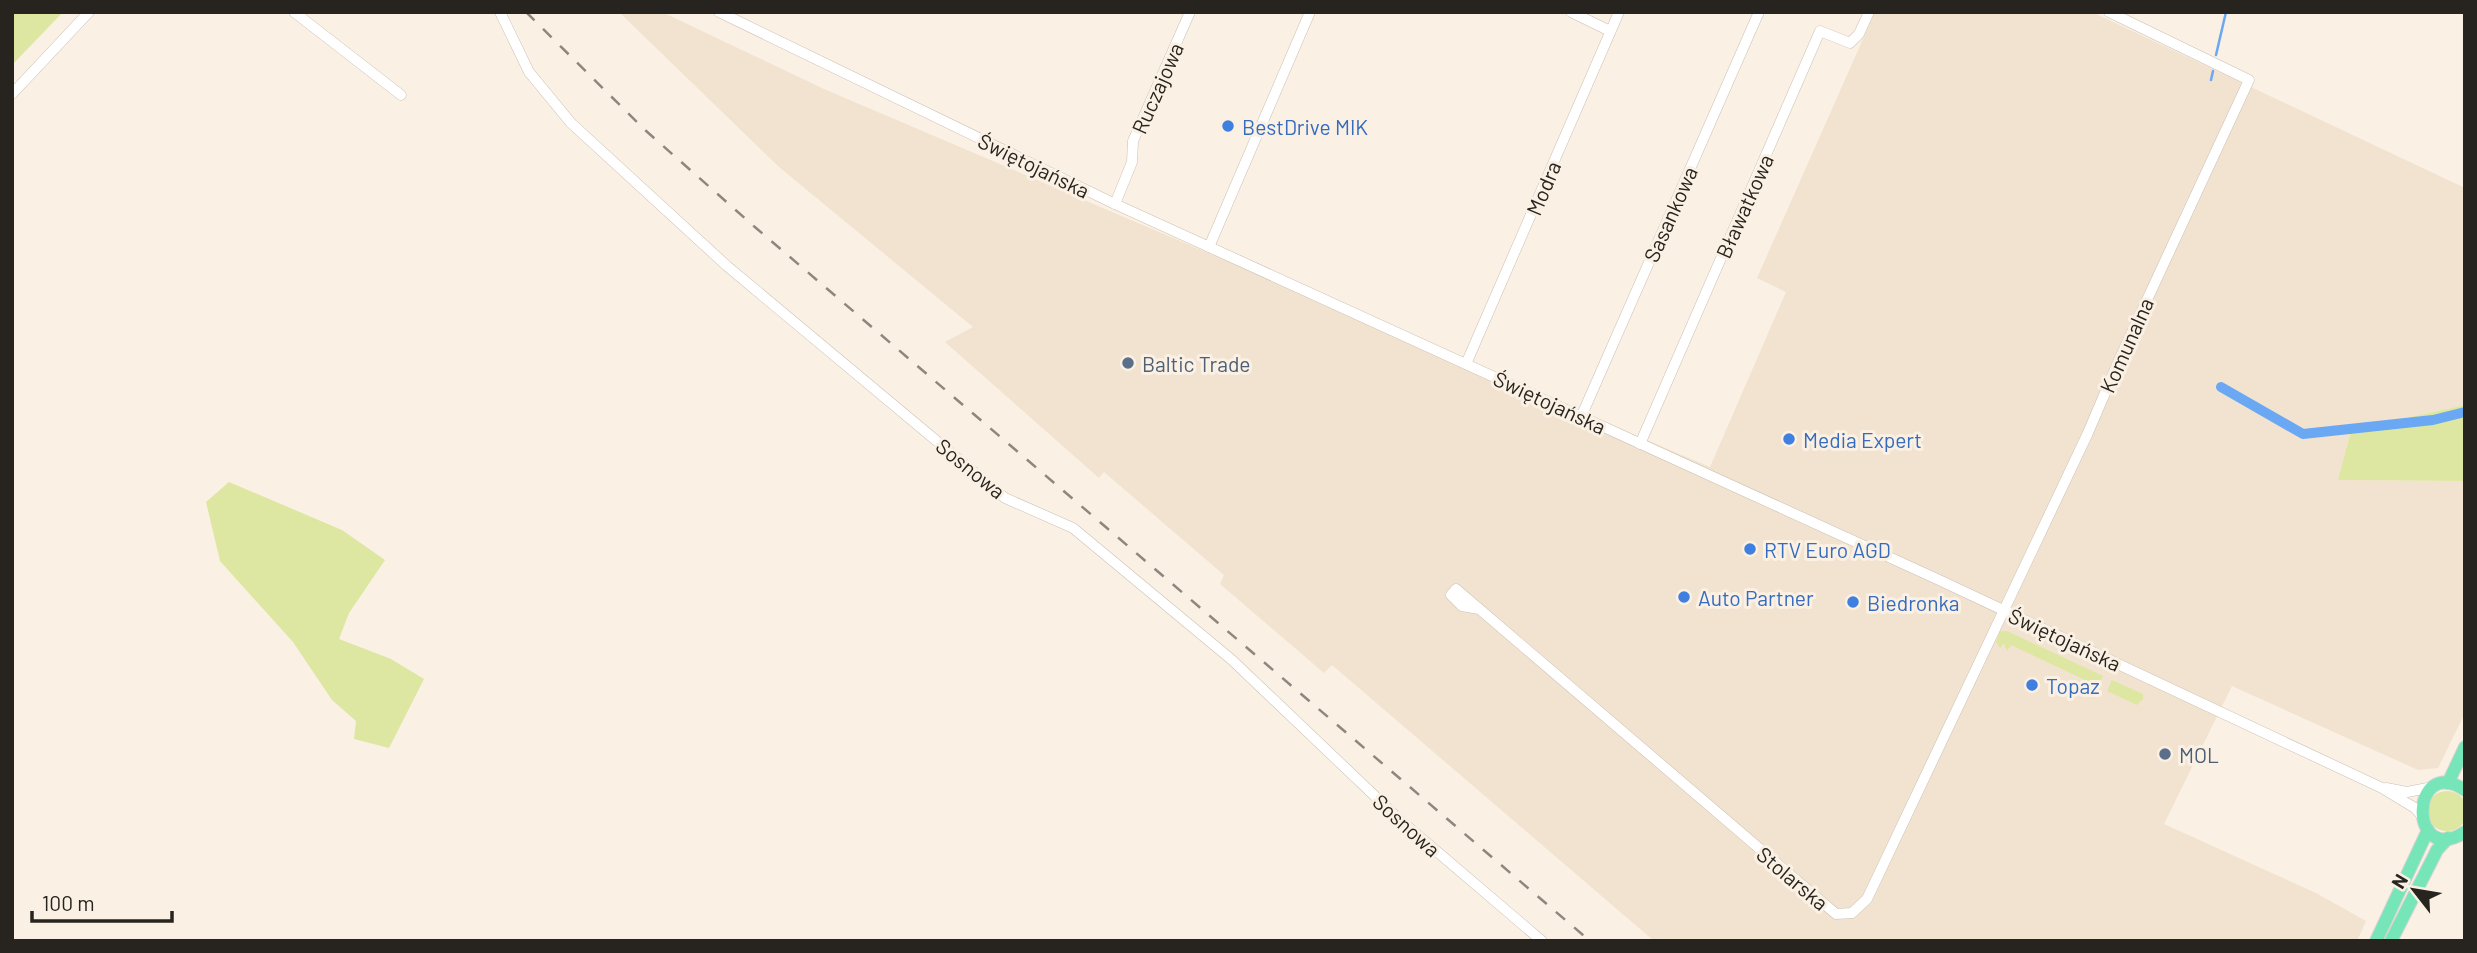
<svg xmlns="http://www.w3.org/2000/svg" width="2477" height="953" viewBox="0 0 2477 953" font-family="Barlow,sans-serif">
	<rect width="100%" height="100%" fill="#faf0e3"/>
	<path fill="#f2e3d0" d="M 619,12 L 662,12 L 824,89 L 1710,467 L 1786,292 L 1757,278 L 1875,12 L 2092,12 L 2465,188 L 2465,405 L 2351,430 L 2338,480 L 2465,481 L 2465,713 L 2438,768 L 2418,770 L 2232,686 L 2164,824 L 2316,893 L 2366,921 L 2357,941 L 1654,941 L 1332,665 L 1324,673 L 1220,584 L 1224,575 L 1104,472 L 1099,478 L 945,342 L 973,327 L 779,167 Z"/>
	<g fill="#dde7a1">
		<path d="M 12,12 L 63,12 L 12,65 Z"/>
		<path d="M 2465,405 L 2465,481 L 2338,480 L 2351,430 Z"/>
		<path d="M 229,482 L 342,530 L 385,560 L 349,613 L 339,639 L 391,659 L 424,679 L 389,748 L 354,739 L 356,721 L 332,700 L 293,642 L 220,561 L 206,502 Z"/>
		<path d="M 2000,631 L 2007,631 L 2103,676 L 2098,686 L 2011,645 L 2007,651 L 2004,643 L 2000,648 L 1996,642 Z"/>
		<path d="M 2112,680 L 2143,694 L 2143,699 L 2137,705 L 2107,691 Z"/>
		<circle cx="2447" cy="811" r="20"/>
	</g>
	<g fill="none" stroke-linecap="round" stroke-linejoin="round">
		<g stroke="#6ba8f3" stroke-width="2.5">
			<path d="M 2216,55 L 2226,12"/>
			<path d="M 2211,80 L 2213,71"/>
		</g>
		<path stroke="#6ba8f3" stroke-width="10" d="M 2221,387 L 2303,434 L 2433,420 L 2465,412"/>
		<defs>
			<g id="minor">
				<path d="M 294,12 L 401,95"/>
				<path d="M 500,12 L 529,72 L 571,123 L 727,266 L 1005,498 L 1073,528 L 1232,660 L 1400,820 L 1542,941"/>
				<path d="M 719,12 L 1115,204 L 1937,579 L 2382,788 L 2415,808 L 2421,815"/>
				<path d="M 1571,12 L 1610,31"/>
				<path d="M 12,94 L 89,12"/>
				<path d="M 1115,204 L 1132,162 L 1133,141 L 1190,12"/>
				<path d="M 1209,247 L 1310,12"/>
				<path d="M 1466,364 L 1619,12"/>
				<path d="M 1581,417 L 1759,12"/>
				<path d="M 1640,444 L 1820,31 L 1850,43 L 1859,34 L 1869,12"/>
				<path d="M 1479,609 L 1462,606 L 1451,595 L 1456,589 L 1836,914 L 1852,913 L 1867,899 L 2087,435 L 2120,358 L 2249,80 L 2109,12"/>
				<path d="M 2386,788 L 2407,792 L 2433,787"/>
			</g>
			<g id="major">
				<path d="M 2448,783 L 2465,747"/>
				<path d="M 2465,790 C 2409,753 2408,869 2465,832"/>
				<path d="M 2376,941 L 2428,830"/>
				<path d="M 2391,941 L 2437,850 L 2448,838"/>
			</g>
		</defs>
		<use href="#minor" stroke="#cac0b3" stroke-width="11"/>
		<use href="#major" stroke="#d4d3d2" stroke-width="14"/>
		<use href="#minor" stroke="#fff" stroke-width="10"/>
		<use href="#major" stroke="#76e6b9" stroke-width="12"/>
		<path stroke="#8d877e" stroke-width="2.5" stroke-dasharray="12 12" stroke-linecap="butt" d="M 526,12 L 645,130 L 756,228 L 1590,941"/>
	</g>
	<g fill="#3f7fe0" stroke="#faf0e3" stroke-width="2.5">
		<circle cx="1228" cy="126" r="7"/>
		<circle cx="1789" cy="439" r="7"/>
		<circle cx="1750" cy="549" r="7"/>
		<circle cx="1684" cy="597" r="7"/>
		<circle cx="1853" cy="602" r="7"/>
		<circle cx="2032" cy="685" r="7"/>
	</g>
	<g fill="#5c6f8a" stroke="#faf0e3" stroke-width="2.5">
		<circle cx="1128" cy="363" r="7"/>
		<circle cx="2165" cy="754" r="7"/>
	</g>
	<g text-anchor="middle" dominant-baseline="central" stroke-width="6" stroke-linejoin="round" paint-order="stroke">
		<g font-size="21" fill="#27241f" stroke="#faf0e3">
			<text transform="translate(1157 88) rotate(-66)">Ruczajowa</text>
			<text transform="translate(1034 165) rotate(26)">Świętojańska</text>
			<text transform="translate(1543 188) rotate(-67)">Modra</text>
			<text transform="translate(1744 206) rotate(-66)">Bławatkowa</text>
			<text transform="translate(1670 214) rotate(-66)">Sasankowa</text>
			<text transform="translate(2126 345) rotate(-66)">Komunalna</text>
			<text transform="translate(1550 402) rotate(25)">Świętojańska</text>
			<text transform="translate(971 468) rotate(39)">Sosnowa</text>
			<text transform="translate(2065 639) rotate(25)">Świętojańska</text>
			<text transform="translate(1407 825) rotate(42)">Sosnowa</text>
			<text transform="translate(1793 878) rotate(40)">Stolarska</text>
		</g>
		<g font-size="21" fill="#366cbe" stroke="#faf0e3" text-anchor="start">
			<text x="1242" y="126">BestDrive MIK</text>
			<text x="1803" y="439">Media Expert</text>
			<text x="1764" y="549">RTV Euro AGD</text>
			<text x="1698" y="597">Auto Partner</text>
			<text x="1867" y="602">Biedronka</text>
			<text x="2046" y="685">Topaz</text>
		</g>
		<g font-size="21" fill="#4e5e75" stroke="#faf0e3" text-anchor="start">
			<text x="1142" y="363">Baltic Trade</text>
			<text x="2179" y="754">MOL</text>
		</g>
	</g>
	<rect width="2477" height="953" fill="none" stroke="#27241f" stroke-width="28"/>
	<g transform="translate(2414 890) rotate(301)" stroke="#faf0e3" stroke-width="5" paint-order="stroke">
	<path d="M0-5L12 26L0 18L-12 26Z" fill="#27241f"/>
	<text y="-10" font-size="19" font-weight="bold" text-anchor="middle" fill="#27241f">N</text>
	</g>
	<path d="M32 911v10h140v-10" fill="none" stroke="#27241f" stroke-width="3.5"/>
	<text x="42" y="911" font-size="21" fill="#27241f" stroke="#faf0e3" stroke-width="5" paint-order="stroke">100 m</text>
</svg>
